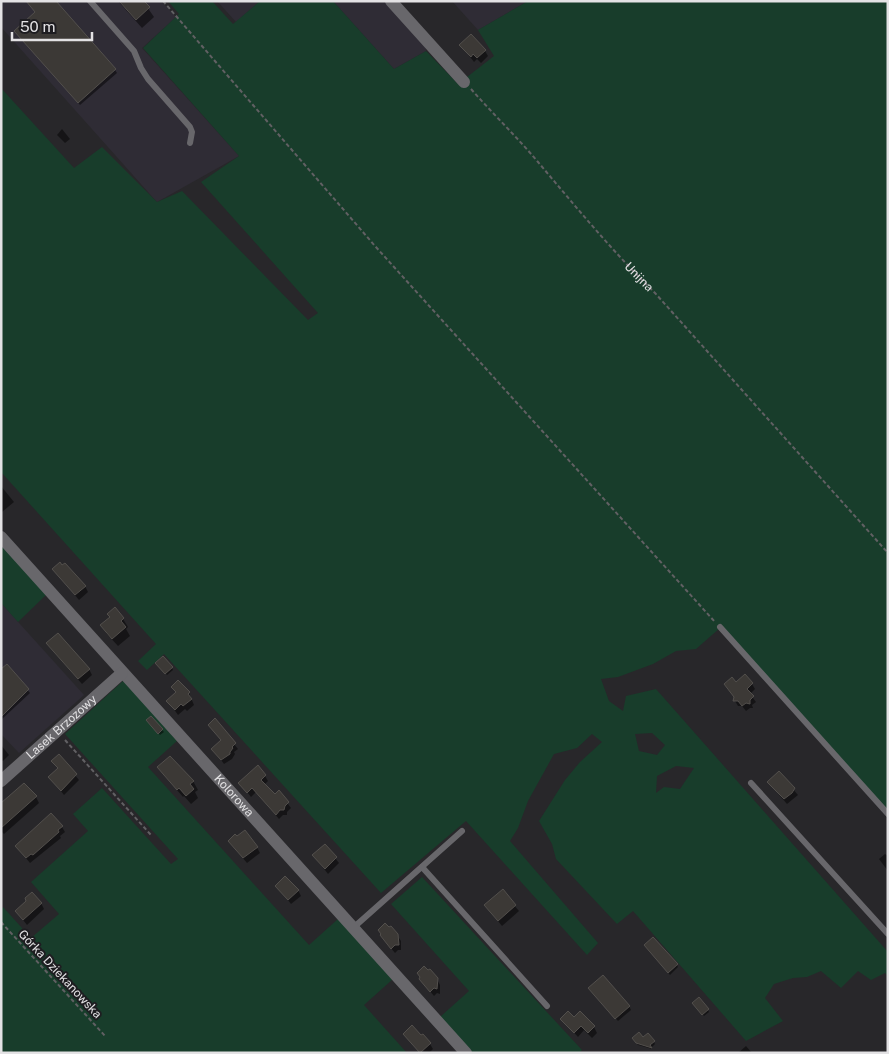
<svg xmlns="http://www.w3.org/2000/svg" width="889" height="1054" viewBox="0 0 889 1054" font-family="'Public Sans',sans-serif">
	<rect width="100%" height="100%" fill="#28272a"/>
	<g fill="#2f2c35">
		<path d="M 1,1 L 161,1 L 176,17 L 142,48 L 239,156 L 157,202 L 1,27 Z"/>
		<path d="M 217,1 L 260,1 L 236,22 Z"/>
		<path d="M 333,1 L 388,1 L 425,43 L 426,51 L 394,69 Z"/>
		<path d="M 452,1 L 528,1 L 478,30 Z"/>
		<path d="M 1,603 L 84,695 L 19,753 L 1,734 Z"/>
	</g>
	<g fill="#183d2b" fill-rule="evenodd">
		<path d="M 168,1 L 212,1 L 233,24 L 260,1 L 333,1 L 394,69 L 426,51 L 458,84 L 494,56 L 478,30 L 528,1 L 888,1 L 888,814 L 720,628 L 696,649 L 676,651 L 653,664 L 618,677 L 601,679 L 609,701 L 623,711 L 626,696 L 656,689 L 888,952 L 888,976 L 885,973 L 871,980 L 858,971 L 841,988 L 821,971 L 807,977 L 793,978 L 774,984 L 765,998 L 783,1021 L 746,1041 L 633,911 L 617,924 L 556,859 L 552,844 L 539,821 L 565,780 L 580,762 L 602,742 L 592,734 L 577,748 L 554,754 L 528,801 L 518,828 L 510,841 L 598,943 L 587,955 L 466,821 L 381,893 L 164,654 L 147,670 L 138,661 L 156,644 L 1,472 L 1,88 L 74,168 L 102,147 L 157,202 L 182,191 L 308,320 L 318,313 L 201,182 L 239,156 L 143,48 L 179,14 ZM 652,733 L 665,745 L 657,755 L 639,751 L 635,734 ZM 676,766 L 694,768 L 680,789 L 664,787 L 656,793 L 657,776 Z"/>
		<path d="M 1,545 L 47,594 L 18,622 L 1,603 Z"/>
		<path d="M 124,680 L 177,741 L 148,767 L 309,945 L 338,919 L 393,979 L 364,1005 L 407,1053 L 128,1053 L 127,1051 L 126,1053 L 1,1053 L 1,910 L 3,907 L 31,938 L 59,914 L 31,882 L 88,831 L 73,814 L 102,788 L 171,864 L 178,859 L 65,734 Z"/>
		<path d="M 422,877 L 582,1050 L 579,1053 L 473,1053 L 440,1017 L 469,991 L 391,904 Z"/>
	</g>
	<g fill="#0007">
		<path d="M 118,1 L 143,1 L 154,17 L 142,28 Z"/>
		<path d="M 36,12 L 115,70 L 117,73 L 80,105 L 15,31 Z"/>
		<path d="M 461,45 L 485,51 L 488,56 L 481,63 L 477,59 L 474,62 Z"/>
		<path d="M 62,129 L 70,139 L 65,143 L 57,135 Z"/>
		<path d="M 1,486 L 14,502 L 2,512 L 1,510 Z"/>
		<path d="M 53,569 L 85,586 L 88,592 L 79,600 Z"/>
		<path d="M 123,619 L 128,627 L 126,629 L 130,636 L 118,646 L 107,634 L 102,626 Z"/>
		<path d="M 47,644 L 89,669 L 92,675 L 82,684 Z"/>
		<path d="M 158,665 L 172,668 L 173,670 L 167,675 Z"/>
		<path d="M 7,666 L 30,693 L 1,720 L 1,671 Z"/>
		<path d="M 752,684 L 755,689 L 750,694 L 756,702 L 752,705 L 753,708 L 750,708 L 746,711 L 742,706 L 738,706 L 735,701 Z"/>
		<path d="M 173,687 L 189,693 L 194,705 L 187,711 L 185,709 L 178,715 L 168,701 L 177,693 Z"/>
		<path d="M 151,718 L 164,732 L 160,735 L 149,723 Z"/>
		<path d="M 215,720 L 238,749 L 234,752 L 235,754 L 232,759 L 224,764 L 213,749 L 222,741 Z"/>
		<path d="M 1,745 L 9,755 L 3,761 L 1,760 Z"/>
		<path d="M 59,755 L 79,780 L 64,795 L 50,777 L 59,769 L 53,761 Z"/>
		<path d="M 159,767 L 193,781 L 198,790 L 195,792 L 198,798 L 191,804 L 184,796 L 183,797 L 164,775 Z"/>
		<path d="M 779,773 L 798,795 L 787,804 L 768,782 Z"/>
		<path d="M 265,776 L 268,781 L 264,785 L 275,796 L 279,792 L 291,808 L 287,812 L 287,815 L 283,815 L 279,819 L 256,792 L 251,797 L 240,783 Z"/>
		<path d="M 36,797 L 39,803 L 4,834 L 1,831 L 1,805 Z"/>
		<path d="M 62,827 L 65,832 L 60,836 L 61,838 L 30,863 L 16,846 Z"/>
		<path d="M 229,842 L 254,842 L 260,853 L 247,863 Z"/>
		<path d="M 325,845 L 339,863 L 328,874 L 314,856 Z"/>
		<path d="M 885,854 L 888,856 L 888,871 L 879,859 Z"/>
		<path d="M 277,886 L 298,890 L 301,896 L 291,904 Z"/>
		<path d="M 502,891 L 519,911 L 502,926 L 489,910 Z"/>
		<path d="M 28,901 L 41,903 L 44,909 L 27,925 L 16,911 Z"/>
		<path d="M 397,935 L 401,941 L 401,950 L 398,950 L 395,953 L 381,936 Z"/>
		<path d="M 647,947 L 677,965 L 678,967 L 670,975 Z"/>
		<path d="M 420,979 L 437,979 L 440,985 L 440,994 L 437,993 L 434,996 Z"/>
		<path d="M 592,992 L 629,1006 L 631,1010 L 618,1021 Z"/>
		<path d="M 695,1005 L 708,1010 L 709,1012 L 704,1016 Z"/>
		<path d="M 580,1013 L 594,1027 L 597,1033 L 592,1038 L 584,1030 L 578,1037 L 562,1019 L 574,1018 Z"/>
		<path d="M 404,1034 L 430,1044 L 433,1049 L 429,1053 L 420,1053 Z"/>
		<path d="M 633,1039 L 643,1039 L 654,1042 L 655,1044 L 651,1048 L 652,1049 L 638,1045 Z"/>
		<path d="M 746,1046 L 752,1053 L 738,1053 Z"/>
	</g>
	<g fill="#3c3936" stroke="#524f4c">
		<path d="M 26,1 L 56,1 L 116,69 L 78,103 L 14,31 L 35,12 Z"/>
		<path d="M 119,1 L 144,1 L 150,7 L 136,20 Z"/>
		<path d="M 471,34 L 486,50 L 477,58 L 473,54 L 471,57 L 459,45 Z"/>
		<path d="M 60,562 L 62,565 L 65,563 L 86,586 L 75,595 L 52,569 Z"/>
		<path d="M 115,607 L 124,618 L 121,621 L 126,627 L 112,639 L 100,625 L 110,617 L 107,614 Z"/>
		<path d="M 58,633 L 90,669 L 78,679 L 46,643 Z"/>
		<path d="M 163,656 L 173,667 L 165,674 L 155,663 Z"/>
		<path d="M 7,664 L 29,689 L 1,717 L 1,669 Z"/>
		<path d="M 745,674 L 753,683 L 747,689 L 754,696 L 750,700 L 750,704 L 746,703 L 742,706 L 738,701 L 733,701 L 734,697 L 724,684 L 732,677 L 736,682 Z"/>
		<path d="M 178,680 L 190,692 L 188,694 L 192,699 L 183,706 L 181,704 L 175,710 L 166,701 L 176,692 L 171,687 Z"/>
		<path d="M 151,716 L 163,729 L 158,734 L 146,720 Z"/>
		<path d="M 215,718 L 236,743 L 232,747 L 233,748 L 230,752 L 230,754 L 221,760 L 211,749 L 221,740 L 208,725 Z"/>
		<path d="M 59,754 L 77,774 L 61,791 L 48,777 L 58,768 L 51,761 Z"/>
		<path d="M 170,756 L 194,781 L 190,784 L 194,789 L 186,796 L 179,788 L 177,790 L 157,767 Z"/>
		<path d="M 258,765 L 266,775 L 261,780 L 275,794 L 279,790 L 289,802 L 285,806 L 284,810 L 280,810 L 276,815 L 252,788 L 247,793 L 238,783 Z"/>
		<path d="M 779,771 L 795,788 L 792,793 L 784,799 L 767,782 Z"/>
		<path d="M 24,783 L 37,796 L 1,828 L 1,803 Z"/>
		<path d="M 51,813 L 63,826 L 58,830 L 59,832 L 33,855 L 31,854 L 26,858 L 15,846 Z"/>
		<path d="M 245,830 L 258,847 L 243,858 L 228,841 L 235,834 L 237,836 Z"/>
		<path d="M 325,844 L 337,857 L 325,869 L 312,855 Z"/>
		<path d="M 285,876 L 299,890 L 288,900 L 275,886 Z"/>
		<path d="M 503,889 L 516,905 L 498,921 L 484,905 Z"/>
		<path d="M 32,892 L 42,903 L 23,920 L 15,911 L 26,901 L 25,898 Z"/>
		<path d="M 385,923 L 389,927 L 391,926 L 398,934 L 399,945 L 395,945 L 391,949 L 380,935 L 381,934 L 378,930 Z"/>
		<path d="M 653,937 L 678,964 L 668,973 L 644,945 Z"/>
		<path d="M 424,966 L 428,970 L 430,969 L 438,978 L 437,989 L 434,988 L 430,992 L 419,979 L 420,977 L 417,973 Z"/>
		<path d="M 603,975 L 630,1006 L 615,1019 L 588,988 Z"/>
		<path d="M 699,997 L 709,1009 L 702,1015 L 692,1003 Z"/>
		<path d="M 568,1011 L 574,1017 L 580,1011 L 595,1026 L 588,1033 L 581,1026 L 574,1033 L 560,1019 Z"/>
		<path d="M 412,1025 L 421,1035 L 423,1034 L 431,1043 L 420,1053 L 403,1034 Z"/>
		<path d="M 639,1032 L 643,1037 L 648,1033 L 655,1041 L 650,1045 L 652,1048 L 636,1043 L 632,1038 Z"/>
	</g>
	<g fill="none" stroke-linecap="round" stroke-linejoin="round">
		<g stroke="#616063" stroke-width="2" stroke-dasharray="4 2.5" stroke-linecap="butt">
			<path d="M 163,1 L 375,246 L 715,622"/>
			<path id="s1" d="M 471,89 C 493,114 517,137 538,162 C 576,207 613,252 655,293 L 888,553"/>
			<path d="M 65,740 L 151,835"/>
			<path d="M 1,922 L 106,1037"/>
		</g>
		<g stroke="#68676b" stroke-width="6">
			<path d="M 90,1 L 134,51 L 141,68 L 148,79 L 190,127 L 192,132 L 190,143"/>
			<path d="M 720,627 L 888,814"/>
			<path d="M 751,783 L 888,934"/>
			<path d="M 422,867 L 547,1006"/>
			<path d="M 353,928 L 462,831"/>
		</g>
		<g stroke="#68676b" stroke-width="12">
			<path d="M 391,1 L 464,82"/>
			<path id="s2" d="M 1,537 L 466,1053"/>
			<path id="s3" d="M 1,781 L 122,673"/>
		</g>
	</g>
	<g text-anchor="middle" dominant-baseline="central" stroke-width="4" stroke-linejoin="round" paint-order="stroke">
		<g font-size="12" fill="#e3e2e4" stroke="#1e1d21">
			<text stroke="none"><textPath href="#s1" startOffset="252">Unijna</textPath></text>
			<text stroke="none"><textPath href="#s3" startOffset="81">Lasek Brzozowy</textPath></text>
			<text stroke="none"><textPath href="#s2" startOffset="348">Kolorowa</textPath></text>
			<text transform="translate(60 974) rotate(47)">Górka Dziekanowska</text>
		</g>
	</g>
	<rect width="889" height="1054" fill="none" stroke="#e3e2e4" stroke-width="5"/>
	<path d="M12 32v8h80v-8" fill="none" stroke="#e3e2e4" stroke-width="2.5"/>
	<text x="20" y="32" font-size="15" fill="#e3e2e4" stroke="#1e1d21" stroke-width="4" paint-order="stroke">50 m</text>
</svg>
